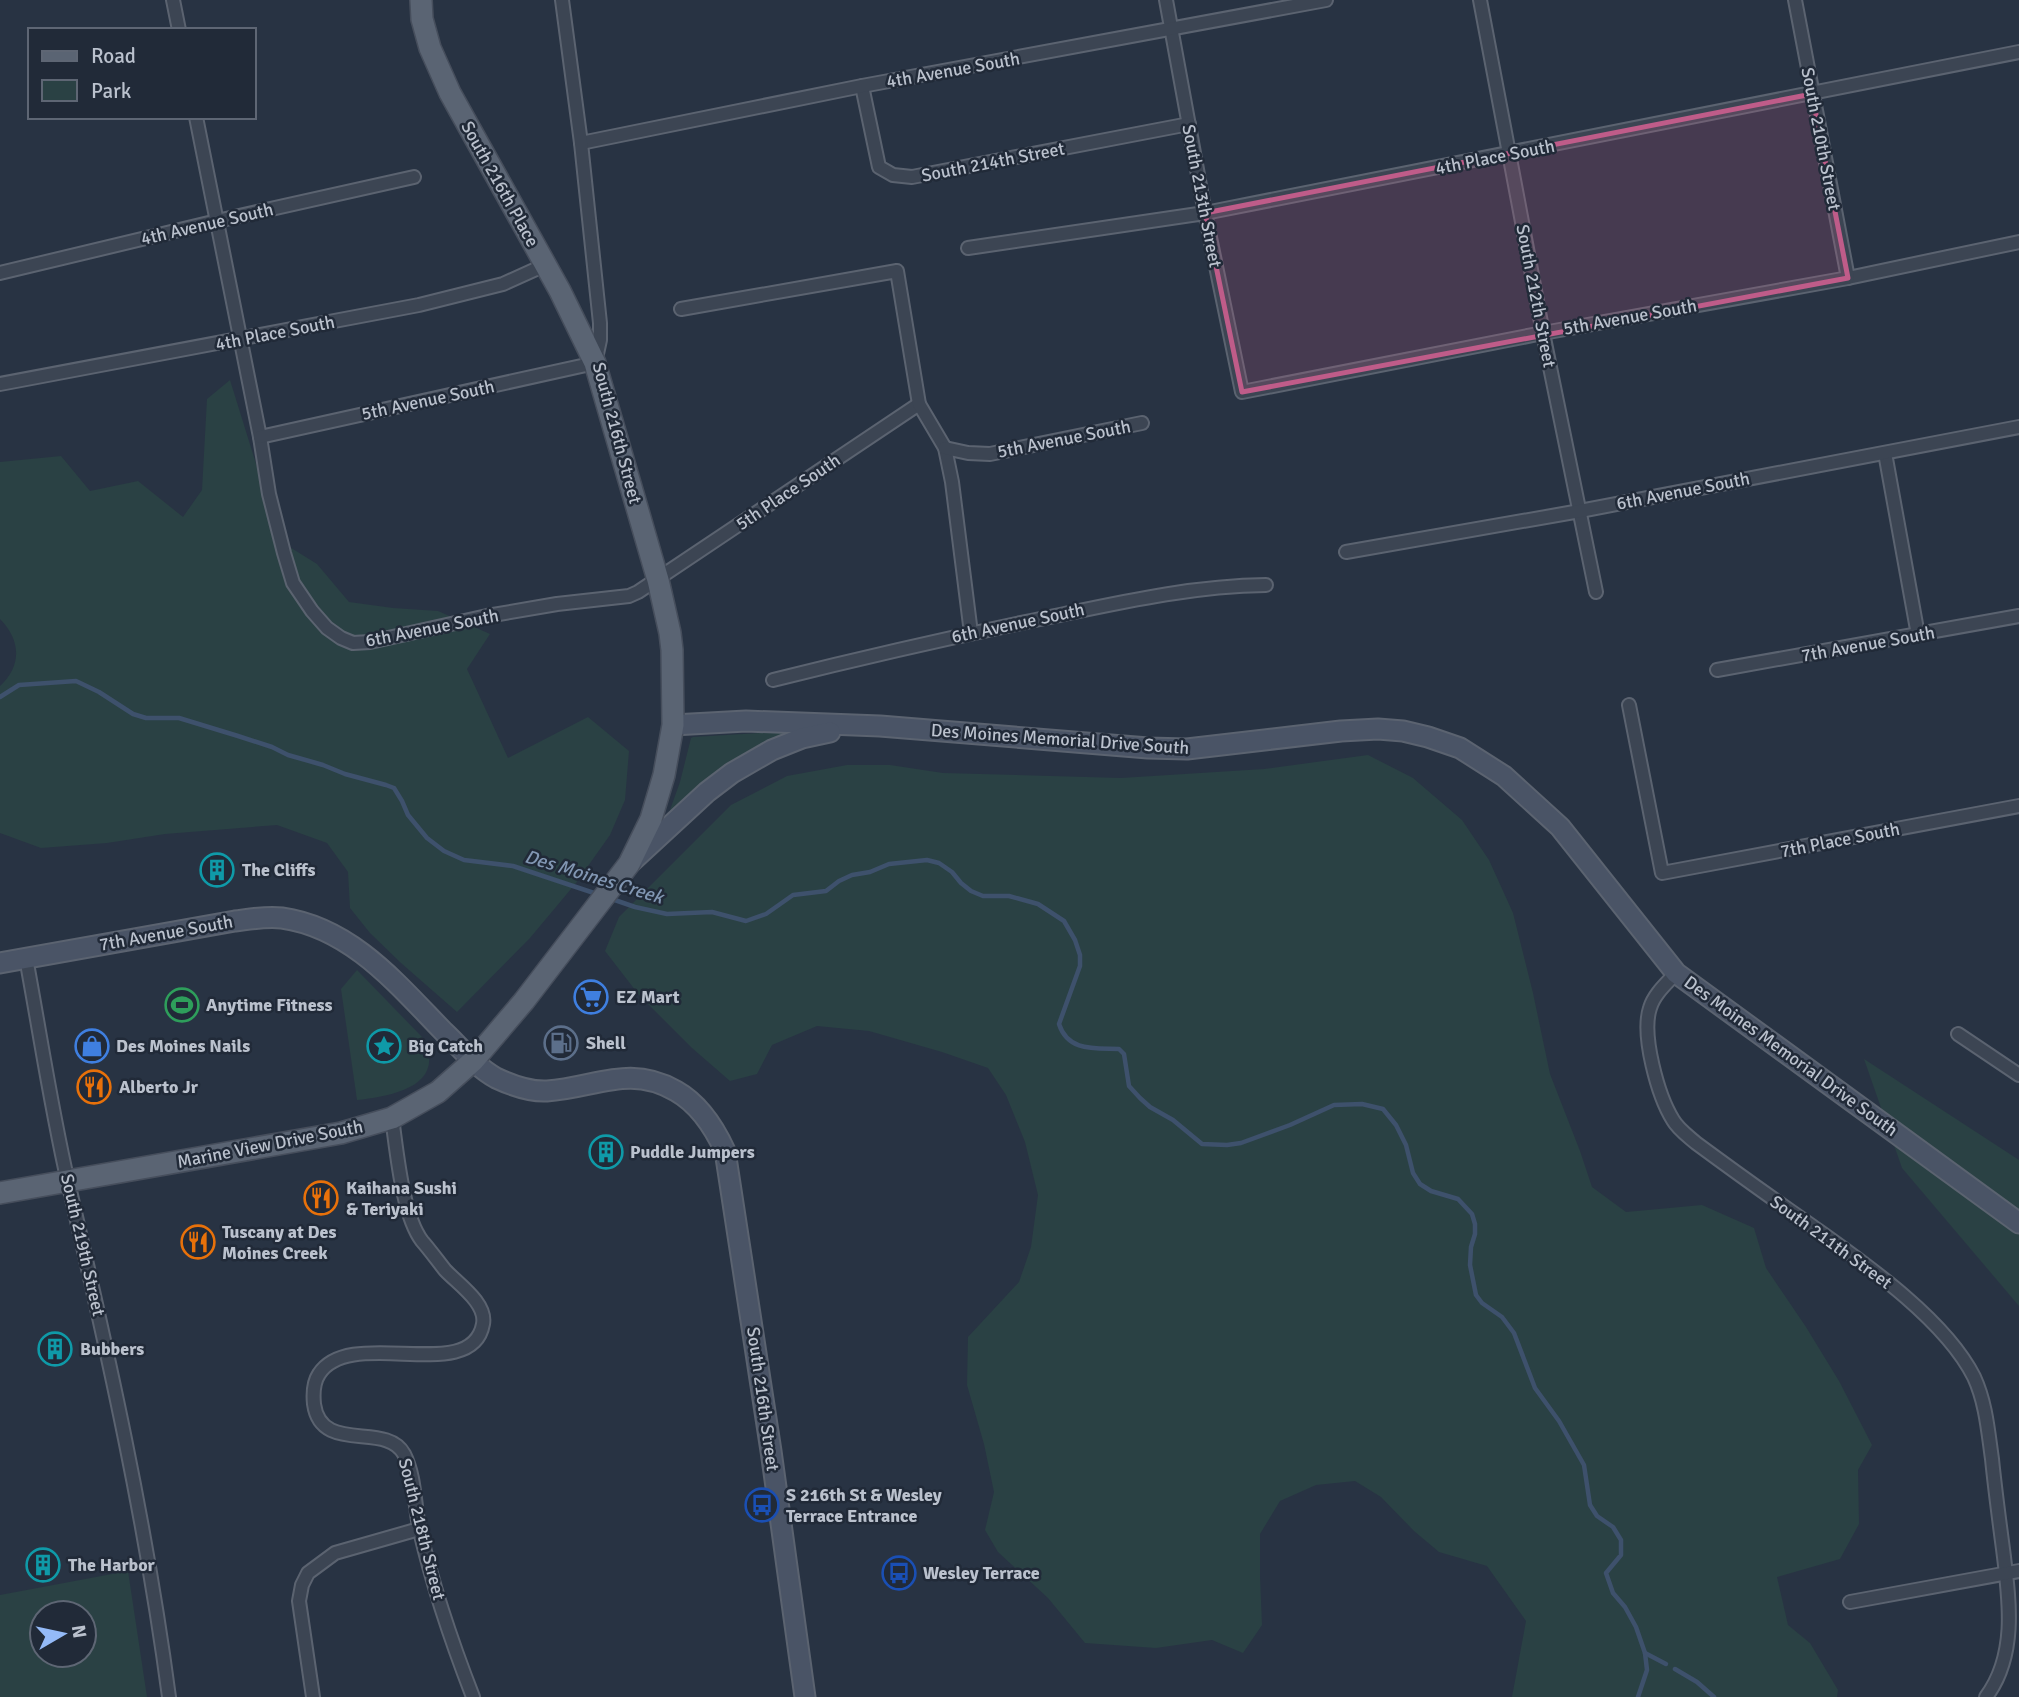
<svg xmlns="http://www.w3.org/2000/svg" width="2019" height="1697" viewBox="0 0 2019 1697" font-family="Signika,sans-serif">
	<rect width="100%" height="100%" fill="#283343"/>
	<g fill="#2a4144" fill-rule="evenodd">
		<path d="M 230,380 L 280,541 L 317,564 L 349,602 L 393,608 L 438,611 L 490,634 L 467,669 L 508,758 L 588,717 L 629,751 L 625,800 L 610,835 L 576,883 L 530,938 L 457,1012 L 401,963 L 370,933 L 350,908 L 348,872 L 327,843 L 277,825 L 165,834 L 107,843 L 41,848 L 0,833 L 0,686 C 22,666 21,640 0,619 L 0,462 L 61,456 L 90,491 L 138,481 L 183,517 L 202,490 L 207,399 Z"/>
		<path d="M 808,730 L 666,821 L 680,782 L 691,738 L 693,737 Z"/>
		<path d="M 1368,755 L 1413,778 L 1462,820 L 1489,860 L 1513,913 L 1533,993 L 1550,1074 L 1580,1151 L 1592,1187 L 1626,1212 L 1702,1205 L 1754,1228 L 1766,1268 L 1806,1327 L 1839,1381 L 1872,1445 L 1858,1470 L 1859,1524 L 1840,1559 L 1777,1577 L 1788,1625 L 1810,1643 L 1838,1690 L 1837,1697 L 1512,1697 L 1526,1621 L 1487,1566 L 1439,1552 L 1414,1531 L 1381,1497 L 1355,1481 L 1316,1485 L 1280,1501 L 1260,1534 L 1260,1576 L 1262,1625 L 1243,1653 L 1212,1640 L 1156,1648 L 1085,1643 L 1048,1598 L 998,1552 L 985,1530 L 994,1492 L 984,1444 L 967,1385 L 968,1337 L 1019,1282 L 1031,1247 L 1038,1195 L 1025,1142 L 1006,1095 L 988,1068 L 942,1052 L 869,1031 L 817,1026 L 772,1045 L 757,1074 L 730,1081 L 692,1048 L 639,995 L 605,951 L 619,917 L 731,805 L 787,776 L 847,765 L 890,765 L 943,773 L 1121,778 L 1264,769 Z"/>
		<path d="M 357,970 L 423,1038 C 448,1086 392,1096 357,1100 L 341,989 Z"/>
		<path d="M 1864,1059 L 2019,1160 L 2019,1306 L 1902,1168 Z"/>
		<path d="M 128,1571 L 147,1697 L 0,1697 L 0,1595 ZM 42,1613 L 84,1613 L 84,1655 L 42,1655 Z"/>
	</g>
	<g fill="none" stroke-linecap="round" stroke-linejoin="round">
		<g stroke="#3e516c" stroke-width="4.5">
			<path d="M 0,697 L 19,685 L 76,681 L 99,692 L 133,714 L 146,718 L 179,718 L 238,736 L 272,747 L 288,755 L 323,765 L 345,774 L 386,785 L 394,788 L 402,801 L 408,815 L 427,838 L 444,851 L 464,860 L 513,866 L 597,894"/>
			<path d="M 609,898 L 635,907 L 667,914 L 712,912 L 746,921 L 766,914 L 793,895 L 826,891 L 839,881 L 852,875 L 870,872 L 889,864 L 927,860 L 939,863 L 952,872 L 961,883 L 971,891 L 983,896 L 1009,896 L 1038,904 L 1064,921 L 1075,940 L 1080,955 L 1080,966 L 1059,1024 C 1068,1052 1095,1048 1119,1049 L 1124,1054 L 1129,1086 L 1140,1098 L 1150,1107 L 1173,1120 L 1202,1144 L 1227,1145 L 1241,1143 L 1290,1125 L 1334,1105 L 1362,1104 L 1383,1109 L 1396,1125 L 1406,1145 L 1413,1173 L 1420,1184 L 1431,1191 L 1458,1199 L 1472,1214 L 1475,1224 L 1475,1234 L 1471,1247 L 1470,1265 L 1476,1295 L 1482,1303 L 1502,1317 L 1514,1333 L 1535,1388 L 1559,1421 L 1584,1465 L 1590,1505 L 1597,1516 L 1613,1527 L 1621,1540 L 1621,1555 L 1606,1573 L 1613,1593 L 1625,1607 L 1636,1627 L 1645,1653 L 1647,1670 L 1638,1697"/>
			<path d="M 1645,1653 L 1666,1664"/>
			<path d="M 1675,1669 L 1697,1682 L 1714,1697"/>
		</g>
		<defs>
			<g id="minor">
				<path d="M 173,0 L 179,30"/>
				<path d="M 1166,0 L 1205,213 L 1242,392 L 1543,333 L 1848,278 L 2019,242"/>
				<path d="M 1480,0 L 1543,333 L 1596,592"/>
				<path d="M 1795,0 L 1848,278"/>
				<path d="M 862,86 L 879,167 L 893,175 L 912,177 L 1189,124"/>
				<path d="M 196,117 L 260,437 L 269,494 L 284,553 L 293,583 L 312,611 L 327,628 L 341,638 L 353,643 L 370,642 L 487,616 L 557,604 L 629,596 L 638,592 L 919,404"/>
				<path d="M 581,143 L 862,86 L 1326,0"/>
				<path d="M 968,248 L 1205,213 L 2019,52"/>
				<path d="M 0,273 L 217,221 L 414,177"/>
				<path d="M 681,309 L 897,271 L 919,404 L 945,448 L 952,482 L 971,633"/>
				<path d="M 0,384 L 419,305 L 503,284 L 545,265"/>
				<path d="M 260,437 L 595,363 L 600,340 L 600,323 L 581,143 L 562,0"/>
				<path d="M 945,448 L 968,453 L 990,454 L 1142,423"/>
				<path d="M 1885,453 L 1918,635"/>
				<path d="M 1346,552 L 1580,511 L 2019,427"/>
				<path d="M 1717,670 L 2019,616"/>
				<path d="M 773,680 C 865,657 957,636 1050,617 C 1122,602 1192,586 1266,585"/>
				<path d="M 1629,705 L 1662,873 L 2019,806"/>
				<path d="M 26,958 C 40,1033 51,1108 68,1182 C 108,1353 146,1523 169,1697"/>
				<path d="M 1676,973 C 1667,983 1654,994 1650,1008 C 1641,1035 1658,1096 1673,1120 C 1678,1129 1688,1136 1696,1143 C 1734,1171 1773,1199 1812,1226 C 1864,1263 1945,1319 1974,1377 C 1986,1403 1988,1431 1992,1459 C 1995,1489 1999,1519 2003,1549 C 2009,1598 2018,1654 1986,1697"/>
				<path d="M 1958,1034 L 2019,1075"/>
				<path d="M 392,1118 C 397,1152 402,1214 422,1241 C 430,1250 437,1260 445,1270 C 458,1284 487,1303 483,1324 C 472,1386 350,1325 319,1374 C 313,1383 313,1394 314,1404 C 321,1455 386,1421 404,1454 C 416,1478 414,1506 420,1531 C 433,1587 452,1643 473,1697"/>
				<path d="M 1850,1602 L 2019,1571"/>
				<path d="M 313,1697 L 299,1601 L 302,1585 L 308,1573 L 335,1553 L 419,1529"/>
			</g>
			<g id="secondary">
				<path d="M 673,725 L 746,721 L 880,726 L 1148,748 L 1187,749 L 1341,731 L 1378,729 L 1403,731 L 1428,737 L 1460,748 L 1504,776 L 1560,827 L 1676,973 L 2019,1223"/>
				<path d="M 630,863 L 707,792 L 732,773 L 772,750 L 802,738 L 830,732"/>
				<path d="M 0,963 L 235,921 C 251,919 266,916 282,918 C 352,928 398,985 444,1032 C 460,1047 476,1067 496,1078 C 511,1085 529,1092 547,1091 C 595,1088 629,1064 676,1091 C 699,1104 714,1127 725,1151 L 771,1451 L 805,1697"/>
			</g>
			<path id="primary" d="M 0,1193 L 341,1133 L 392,1118 L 438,1092 L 473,1061 L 524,1001 L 629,864 L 651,819 L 664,775 L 673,725 L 672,650 L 670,633 L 658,580 L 595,363 L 560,291 L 450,93 L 430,48 L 422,19 L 421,0"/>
		</defs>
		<use href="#minor" stroke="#5b6370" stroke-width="16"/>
		<use href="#secondary" stroke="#5b6370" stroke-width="23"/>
		<use href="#primary" stroke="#464e5c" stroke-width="24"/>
		<use href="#minor" stroke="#3c4553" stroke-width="12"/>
		<use href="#secondary" stroke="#4a5466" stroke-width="19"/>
		<use href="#primary" stroke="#5a6473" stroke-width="21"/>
	</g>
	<path fill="#bf5c89" fill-opacity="0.2" stroke="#bf5c89" stroke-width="5" stroke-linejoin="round" d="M 1812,94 L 1848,278 L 1242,392 L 1205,213 Z"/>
	<defs>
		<symbol id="building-ring" viewBox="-11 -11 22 22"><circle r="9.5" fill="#212a38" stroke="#0f9aa8" stroke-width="1.5"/><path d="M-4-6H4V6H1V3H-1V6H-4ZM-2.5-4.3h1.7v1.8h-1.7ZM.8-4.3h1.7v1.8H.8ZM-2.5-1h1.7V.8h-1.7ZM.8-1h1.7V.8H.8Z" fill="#0f9aa8"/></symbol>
		<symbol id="supermarket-ring" viewBox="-11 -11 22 22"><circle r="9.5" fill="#212a38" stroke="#3f7fe0" stroke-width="1.5"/><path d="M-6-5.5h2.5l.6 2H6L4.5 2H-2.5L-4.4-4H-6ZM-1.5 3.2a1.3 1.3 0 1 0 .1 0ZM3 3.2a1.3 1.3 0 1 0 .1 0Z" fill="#3f7fe0"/></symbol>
		<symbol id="stadium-ring" viewBox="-11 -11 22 22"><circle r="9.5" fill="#212a38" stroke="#2e9e5b" stroke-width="1.5"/><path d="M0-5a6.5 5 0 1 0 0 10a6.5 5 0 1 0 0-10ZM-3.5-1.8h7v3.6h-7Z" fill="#2e9e5b"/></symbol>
		<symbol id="fuel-ring" viewBox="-11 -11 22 22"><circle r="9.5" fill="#212a38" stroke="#5c6f8a" stroke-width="1.5"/><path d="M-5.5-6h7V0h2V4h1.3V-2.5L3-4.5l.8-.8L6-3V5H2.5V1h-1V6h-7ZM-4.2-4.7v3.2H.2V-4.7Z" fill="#5c6f8a"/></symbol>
		<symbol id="shop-ring" viewBox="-11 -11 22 22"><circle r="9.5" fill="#212a38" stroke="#3f7fe0" stroke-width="1.5"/><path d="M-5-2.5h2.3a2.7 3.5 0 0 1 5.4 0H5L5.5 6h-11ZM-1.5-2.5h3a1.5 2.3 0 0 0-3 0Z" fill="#3f7fe0"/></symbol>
		<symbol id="sight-ring" viewBox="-11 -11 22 22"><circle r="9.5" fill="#212a38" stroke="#0f9aa8" stroke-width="1.5"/><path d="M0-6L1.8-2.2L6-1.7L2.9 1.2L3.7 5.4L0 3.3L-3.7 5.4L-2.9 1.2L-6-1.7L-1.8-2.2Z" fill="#0f9aa8"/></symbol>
		<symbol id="restaurant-ring" viewBox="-11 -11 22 22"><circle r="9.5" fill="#212a38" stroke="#e8710a" stroke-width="1.5"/><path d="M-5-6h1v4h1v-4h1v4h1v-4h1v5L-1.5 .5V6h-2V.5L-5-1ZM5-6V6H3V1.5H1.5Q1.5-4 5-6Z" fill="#e8710a"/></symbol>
		<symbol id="bus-ring" viewBox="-11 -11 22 22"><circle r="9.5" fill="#212a38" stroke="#1a4fb4" stroke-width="1.5"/><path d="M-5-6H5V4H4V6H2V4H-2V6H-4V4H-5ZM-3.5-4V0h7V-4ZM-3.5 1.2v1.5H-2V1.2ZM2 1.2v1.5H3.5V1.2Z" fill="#1a4fb4"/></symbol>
	</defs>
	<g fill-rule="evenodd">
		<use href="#building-ring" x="198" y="851" width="38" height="38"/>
		<use href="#supermarket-ring" x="572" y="978" width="38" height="38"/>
		<use href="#stadium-ring" x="163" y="986" width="38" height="38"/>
		<use href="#fuel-ring" x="542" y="1024" width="38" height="38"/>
		<use href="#shop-ring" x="73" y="1027" width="38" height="38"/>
		<use href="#sight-ring" x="365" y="1027" width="38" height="38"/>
		<use href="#restaurant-ring" x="75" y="1068" width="38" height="38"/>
		<use href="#building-ring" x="587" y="1133" width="38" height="38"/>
		<use href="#restaurant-ring" x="302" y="1179" width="38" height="38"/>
		<use href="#restaurant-ring" x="179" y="1223" width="38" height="38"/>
		<use href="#building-ring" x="36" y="1330" width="38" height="38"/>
		<use href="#bus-ring" x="743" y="1486" width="38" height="38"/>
		<use href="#building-ring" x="24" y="1546" width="38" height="38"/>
		<use href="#bus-ring" x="880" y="1554" width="38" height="38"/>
	</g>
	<g text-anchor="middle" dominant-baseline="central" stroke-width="5" stroke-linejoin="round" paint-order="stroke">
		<g font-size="18" fill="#bac1cd" stroke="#212a38">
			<text transform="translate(953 70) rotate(-10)">4th Avenue South</text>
			<text transform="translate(1821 139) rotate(79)">South 210th Street</text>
			<text transform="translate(1495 157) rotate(-11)">4th Place South</text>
			<text transform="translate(993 162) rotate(-11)">South 214th Street</text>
			<text transform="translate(500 184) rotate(61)">South 216th Place</text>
			<text transform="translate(1202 196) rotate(79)">South 213th Street</text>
			<text transform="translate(207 224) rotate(-13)">4th Avenue South</text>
			<text transform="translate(1536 296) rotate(79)">South 212th Street</text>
			<text transform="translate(1630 317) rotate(-10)">5th Avenue South</text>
			<text transform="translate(275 333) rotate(-11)">4th Place South</text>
			<text transform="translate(428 400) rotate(-12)">5th Avenue South</text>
			<text transform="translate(617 433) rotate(75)">South 216th Street</text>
			<text transform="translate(1064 439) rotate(-11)">5th Avenue South</text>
			<text transform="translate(1683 491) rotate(-11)">6th Avenue South</text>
			<text transform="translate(788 492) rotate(-34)">5th Place South</text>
			<text transform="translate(1018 623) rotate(-12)">6th Avenue South</text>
			<text transform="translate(432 628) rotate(-11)">6th Avenue South</text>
			<text transform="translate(1868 644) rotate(-10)">7th Avenue South</text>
			<text transform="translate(1060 739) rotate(4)">Des Moines Memorial Drive South</text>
			<text transform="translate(1840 840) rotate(-11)">7th Place South</text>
			<text transform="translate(166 933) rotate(-10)">7th Avenue South</text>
			<text transform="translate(1791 1056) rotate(36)">Des Moines Memorial Drive South</text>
			<text transform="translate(270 1144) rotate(-11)">Marine View Drive South</text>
			<text transform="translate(1831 1242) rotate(36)">South 211th Street</text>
			<text transform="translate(83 1245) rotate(77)">South 219th Street</text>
			<text transform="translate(763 1399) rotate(82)">South 216th Street</text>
			<text transform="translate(422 1529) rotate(76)">South 218th Street</text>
		</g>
		<g font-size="18" font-weight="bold" fill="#bac1cd" stroke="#212a38" text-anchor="start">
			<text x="242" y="870">The Cliffs</text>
			<text x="616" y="997">EZ Mart</text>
			<text x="206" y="1005">Anytime Fitness</text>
			<text x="586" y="1043">Shell</text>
			<text x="116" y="1046">Des Moines Nails</text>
			<text x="408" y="1046">Big Catch</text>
			<text x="119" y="1087">Alberto Jr</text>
			<text x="630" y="1152">Puddle Jumpers</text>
			<text x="346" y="1188">Kaihana Sushi<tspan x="346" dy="21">&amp; Teriyaki</tspan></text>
			<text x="222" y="1232">Tuscany at Des<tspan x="222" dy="21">Moines Creek</tspan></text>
			<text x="80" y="1349">Bubbers</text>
			<text x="786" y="1495">S 216th St &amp; Wesley<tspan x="786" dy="21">Terrace Entrance</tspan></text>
			<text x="68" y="1565">The Harbor</text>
			<text x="923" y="1573">Wesley Terrace</text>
		</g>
		<g font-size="19" font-style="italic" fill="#8297b3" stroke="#212a38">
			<text transform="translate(594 877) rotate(17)">Des Moines Creek</text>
		</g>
	</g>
	<rect x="28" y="28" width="228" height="91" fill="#212a38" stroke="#5e6674" stroke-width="2"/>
	<rect x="42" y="51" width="35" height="10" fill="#5a6473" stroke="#5e6674" stroke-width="2"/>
	<text x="91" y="63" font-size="21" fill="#bac1cd">Road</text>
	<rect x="42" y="80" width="35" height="21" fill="#2a4144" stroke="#5e6674" stroke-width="2"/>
	<text x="91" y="98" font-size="21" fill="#bac1cd">Park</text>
	<g transform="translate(63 1634) rotate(81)"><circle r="33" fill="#212a38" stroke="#5e6674" stroke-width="2"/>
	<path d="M0-5L12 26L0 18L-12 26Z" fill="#94baf7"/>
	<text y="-10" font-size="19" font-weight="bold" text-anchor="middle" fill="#bac1cd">N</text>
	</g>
</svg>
